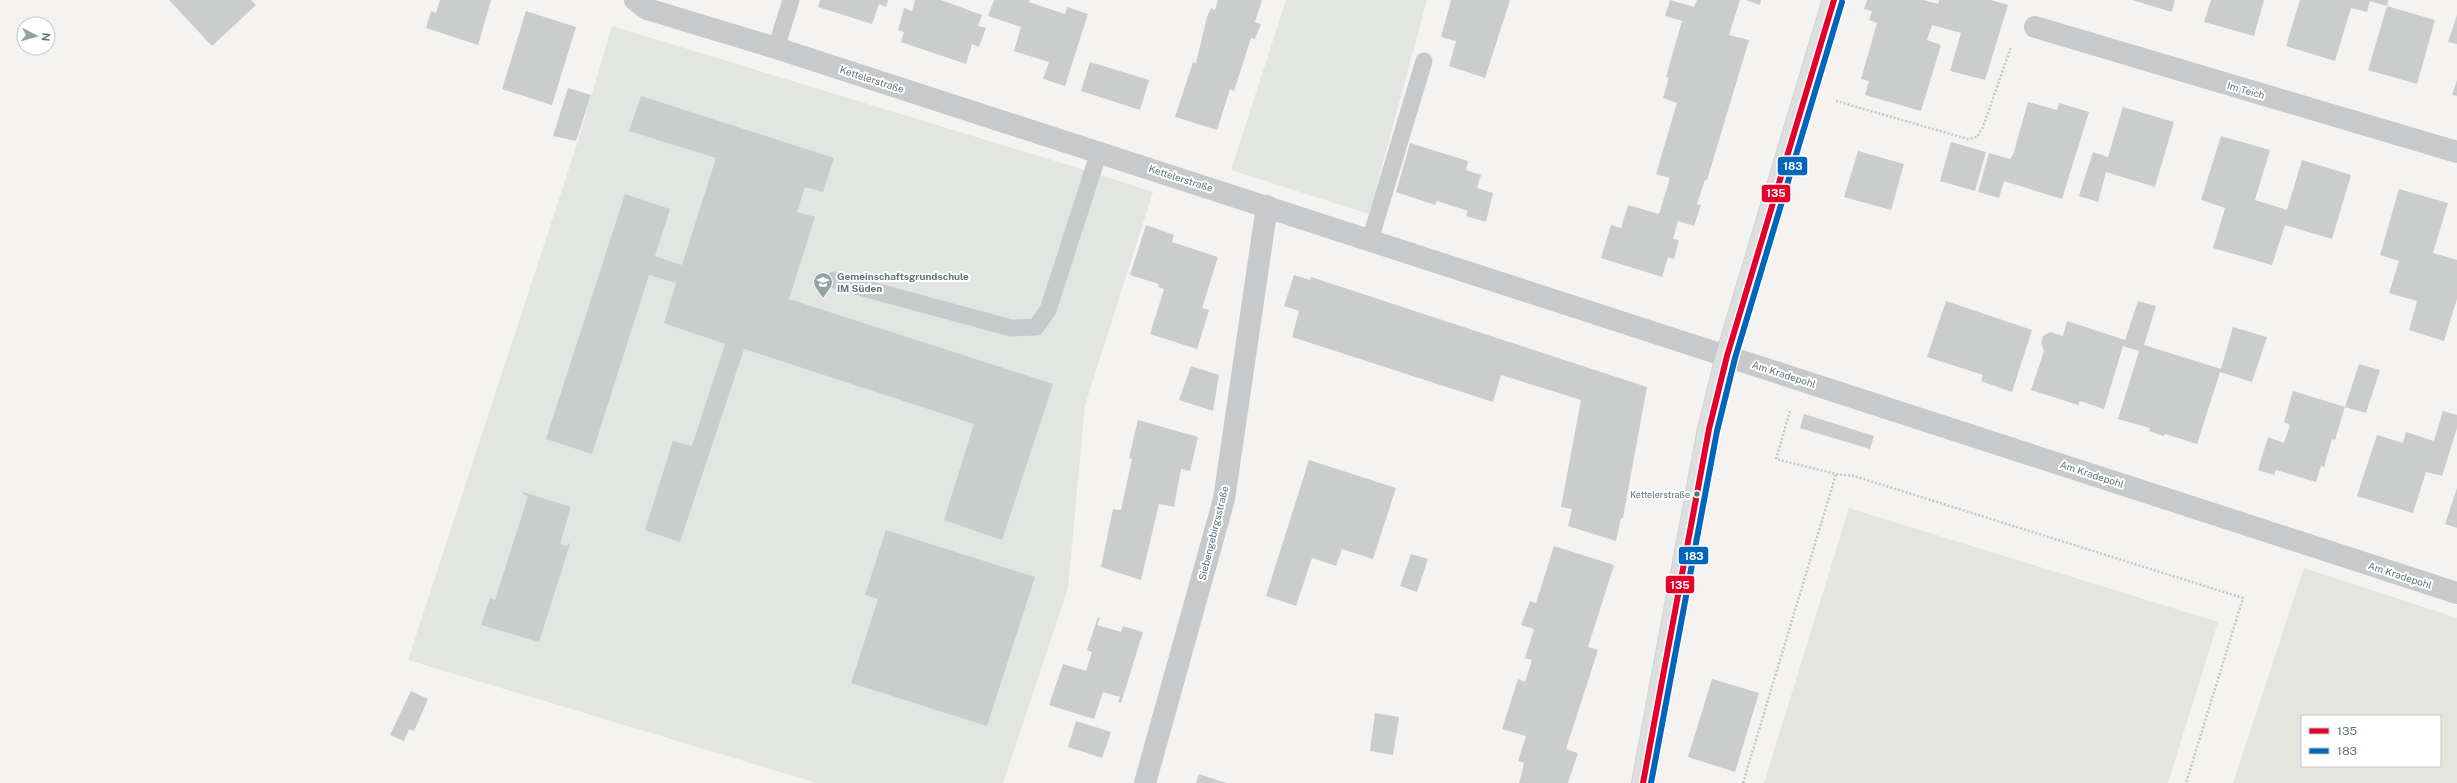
<svg xmlns="http://www.w3.org/2000/svg" width="2457" height="783" viewBox="0 0 2457 783" font-family="'Public Sans',sans-serif">
	<rect width="100%" height="100%" fill="#f4f3f1"/>
	<g fill="#e3e5e3">
		<path d="M 1286,0 L 1427,0 L 1369,214 L 1231,170 Z"/>
		<path d="M 612,26 L 1075,167 L 1153,192 L 1085,405 L 1068,588 L 1003,783 L 817,783 L 408,660 L 577,144 Z"/>
	</g>
	<g fill="#e4e5de" fill-rule="evenodd">
		<path d="M 1849,508 L 2218,622 L 2168,783 L 1764,783 Z"/>
		<path d="M 2304,568 L 2457,618 L 2457,783 L 2233,783 ZM 2302,716 L 2440,716 L 2440,766 L 2302,766 Z"/>
	</g>
	<g fill="#cbcccc">
		<path d="M 169,0 L 251,0 L 256,5 L 212,46 Z"/>
		<path d="M 440,0 L 491,0 L 478,45 L 426,28 L 431,11 L 436,13 Z"/>
		<path d="M 820,0 L 888,0 L 886,7 L 879,4 L 872,24 L 818,7 Z"/>
		<path d="M 915,0 L 941,0 L 982,15 L 978,26 L 986,28 L 979,47 L 972,44 L 966,64 L 901,42 L 904,32 L 898,30 L 904,8 L 912,11 Z"/>
		<path d="M 994,0 L 1030,0 L 1029,2 L 1065,14 L 1067,7 L 1088,14 L 1065,86 L 1043,79 L 1049,62 L 1014,51 L 1021,27 L 988,16 Z"/>
		<path d="M 1218,0 L 1262,0 L 1255,22 L 1261,24 L 1255,39 L 1251,38 L 1234,91 L 1230,89 L 1217,130 L 1175,117 L 1193,62 L 1196,63 L 1207,17 L 1211,8 L 1215,10 Z"/>
		<path d="M 1451,0 L 1510,0 L 1485,78 L 1449,66 L 1456,41 L 1441,37 Z"/>
		<path d="M 1670,0 L 1694,7 L 1697,0 L 1740,0 L 1729,35 L 1749,40 L 1707,180 L 1705,180 L 1697,204 L 1701,205 L 1694,226 L 1678,221 L 1673,239 L 1679,240 L 1674,259 L 1668,257 L 1662,277 L 1601,258 L 1611,225 L 1621,228 L 1628,205 L 1659,214 L 1670,178 L 1656,174 L 1677,103 L 1663,98 L 1669,78 L 1666,77 L 1682,21 L 1665,16 Z"/>
		<path d="M 1745,0 L 1761,0 L 1760,5 Z"/>
		<path d="M 1867,0 L 1923,0 L 1938,4 L 1939,0 L 1991,0 L 2008,5 L 1985,80 L 1950,71 L 1961,33 L 1932,25 L 1927,40 L 1941,45 L 1921,111 L 1865,95 L 1869,81 L 1861,79 L 1877,23 L 1869,20 L 1872,11 L 1864,9 Z"/>
		<path d="M 2132,0 L 2175,0 L 2172,12 Z"/>
		<path d="M 2211,0 L 2264,0 L 2254,36 L 2204,22 Z"/>
		<path d="M 2300,0 L 2388,0 L 2387,6 L 2370,1 L 2367,12 L 2351,8 L 2335,61 L 2286,46 Z"/>
		<path d="M 2387,6 L 2435,20 L 2417,84 L 2368,70 Z"/>
		<path d="M 526,11 L 576,27 L 552,105 L 502,89 Z"/>
		<path d="M 2457,15 L 2457,44 L 2448,42 Z"/>
		<path d="M 1090,62 L 1149,80 L 1140,110 L 1081,91 Z"/>
		<path d="M 2457,80 L 2457,96 L 2452,95 Z"/>
		<path d="M 568,88 L 591,95 L 576,141 L 553,136 Z"/>
		<path d="M 641,96 L 834,158 L 823,192 L 805,187 L 797,212 L 815,217 L 789,299 L 1053,384 L 1002,540 L 944,520 L 974,424 L 744,349 L 680,542 L 645,530 L 673,441 L 692,446 L 725,344 L 664,323 L 676,283 L 649,275 L 592,454 L 546,439 L 625,194 L 670,209 L 655,256 L 682,265 L 716,158 L 629,131 Z"/>
		<path d="M 2028,102 L 2057,110 L 2059,103 L 2089,112 L 2062,199 L 2004,181 L 1999,198 L 1978,192 L 1989,153 L 2010,159 L 2013,155 Z"/>
		<path d="M 2123,107 L 2174,122 L 2155,187 L 2106,172 L 2098,202 L 2079,196 L 2093,152 L 2108,157 Z"/>
		<path d="M 2221,136 L 2270,150 L 2255,200 L 2287,210 L 2302,160 L 2351,175 L 2332,239 L 2285,225 L 2272,265 L 2213,248 L 2225,208 L 2201,200 Z"/>
		<path d="M 1951,142 L 1986,152 L 1975,191 L 1940,181 Z"/>
		<path d="M 1410,143 L 1468,161 L 1466,170 L 1481,175 L 1477,188 L 1493,193 L 1486,222 L 1466,216 L 1468,211 L 1437,201 L 1435,205 L 1396,192 Z"/>
		<path d="M 1858,151 L 1904,164 L 1891,210 L 1844,197 Z"/>
		<path d="M 2399,189 L 2448,203 L 2433,253 L 2457,260 L 2457,299 L 2444,341 L 2409,330 L 2417,301 L 2389,293 L 2399,261 L 2380,255 Z"/>
		<path d="M 1146,225 L 1174,235 L 1172,242 L 1218,257 L 1202,308 L 1209,310 L 1197,349 L 1150,334 L 1164,289 L 1158,287 L 1159,284 L 1130,275 Z"/>
		<path d="M 1294,275 L 1310,280 L 1311,277 L 1647,387 L 1623,518 L 1621,518 L 1616,541 L 1568,526 L 1572,509 L 1561,507 L 1581,400 L 1501,375 L 1493,402 L 1292,337 L 1299,311 L 1284,306 Z"/>
		<path d="M 1946,301 L 2032,330 L 2012,392 L 1981,381 L 1983,375 L 1927,357 Z"/>
		<path d="M 2138,301 L 2156,306 L 2144,345 L 2221,369 L 2233,327 L 2267,337 L 2252,382 L 2220,372 L 2197,444 L 2165,434 L 2164,436 L 2149,431 L 2150,428 L 2118,419 L 2139,351 L 2123,346 L 2104,409 L 2080,401 L 2078,405 L 2031,390 L 2044,351 L 2041,343 L 2043,336 L 2050,332 L 2063,336 L 2067,321 L 2125,340 Z"/>
		<path d="M 2359,364 L 2380,370 L 2366,413 L 2345,407 Z"/>
		<path d="M 1191,366 L 1219,375 L 1213,411 L 1179,400 Z"/>
		<path d="M 2293,391 L 2345,407 L 2335,440 L 2332,439 L 2324,467 L 2321,466 L 2316,482 L 2276,470 L 2274,475 L 2258,470 L 2268,437 L 2284,443 L 2290,425 L 2284,422 Z"/>
		<path d="M 2443,411 L 2457,415 L 2457,428 L 2442,476 L 2426,472 L 2413,513 L 2357,496 L 2377,435 L 2403,443 L 2406,432 L 2434,441 Z"/>
		<path d="M 1804,414 L 1874,436 L 1870,449 L 1800,428 Z"/>
		<path d="M 1138,420 L 1198,437 L 1190,471 L 1181,469 L 1174,507 L 1159,504 L 1141,580 L 1101,567 L 1113,509 L 1121,510 L 1132,459 L 1129,458 Z"/>
		<path d="M 1309,460 L 1396,488 L 1373,559 L 1342,549 L 1336,566 L 1312,558 L 1296,606 L 1266,596 Z"/>
		<path d="M 2457,488 L 2457,528 L 2445,524 Z"/>
		<path d="M 523,492 L 571,507 L 560,544 L 567,546 L 568,543 L 570,544 L 539,642 L 481,625 L 490,598 L 495,600 L 528,496 L 523,494 Z"/>
		<path d="M 886,530 L 1035,577 L 987,726 L 851,683 L 878,599 L 865,595 Z"/>
		<path d="M 1554,546 L 1614,565 L 1588,647 L 1598,650 L 1566,749 L 1578,753 L 1568,783 L 1519,783 L 1524,763 L 1518,761 L 1526,736 L 1502,729 L 1518,679 L 1525,682 L 1532,660 L 1525,658 L 1534,629 L 1521,625 L 1530,601 L 1536,603 Z"/>
		<path d="M 1411,554 L 1428,559 L 1417,592 L 1400,586 Z"/>
		<path d="M 1098,617 L 1100,618 L 1097,625 L 1121,632 L 1123,626 L 1143,632 L 1121,703 L 1118,702 L 1120,697 L 1103,692 L 1094,719 L 1049,705 L 1063,664 L 1086,671 L 1092,652 L 1087,650 Z"/>
		<path d="M 1712,679 L 1759,693 L 1735,772 L 1688,757 Z"/>
		<path d="M 411,691 L 428,699 L 414,731 L 409,729 L 404,741 L 390,735 Z"/>
		<path d="M 1375,713 L 1399,717 L 1393,755 L 1370,751 Z"/>
		<path d="M 1076,721 L 1111,732 L 1102,758 L 1068,747 Z"/>
		<path d="M 1199,774 L 1226,783 L 1196,783 Z"/>
	</g>
	<g fill="none" stroke-linecap="round" stroke-linejoin="round">
		<defs>
			<path id="secondary" d="M 1643,783 L 1709,429 L 1727,356 L 1834,0"/>
		</defs>
		<use href="#secondary" stroke="#d0d1d1" stroke-width="24"/>
		<g stroke="#c5c7c7" stroke-width="2.5" stroke-dasharray="2 2" stroke-linecap="butt">
			<path d="M 1836,101 L 1968,139 L 1977,137 L 1983,127 L 2011,47"/>
			<path d="M 1790,411 L 1776,459 L 1836,474 L 1854,476 L 2243,598 L 2186,783"/>
			<path d="M 1743,783 L 1836,474"/>
		</g>
		<g stroke="#c8c9ca" stroke-width="17">
			<path d="M 776,48 L 791,0"/>
			<path d="M 1370,240 L 1424,61"/>
			<path d="M 834,280 L 1011,328 L 1036,327 L 1048,310 L 1099,152"/>
		</g>
		<g stroke="#c8c9ca" stroke-width="22">
			<path d="M 635,0 L 647,9 L 776,48 L 2457,593"/>
			<path d="M 2035,27 L 2457,152"/>
			<path d="M 1145,783 L 1224,499 L 1267,206"/>
		</g>
		<use href="#secondary" stroke="#dddfde" stroke-width="22"/>
		<defs>
			<path id="bus-1" d="M 1643,783 L 1709,429 L 1727,356 L 1834,0"/>
			<path id="bus-2" d="M 1651,783 L 1717,431 L 1735,358 L 1842,2"/>
		</defs>
		<use href="#bus-1" stroke="#fff" stroke-width="9"/>
		<use href="#bus-2" stroke="#fff" stroke-width="9"/>
		<use href="#bus-1" stroke="#e4002b" stroke-width="6"/>
		<use href="#bus-2" stroke="#0065bd" stroke-width="6"/>
	</g>
	<defs>
		<symbol id="school-pin" viewBox="-11 -11 22 30"><path d="M0 17L-7.5 6A9.5 9.5 0 1 1 7.5 6Z" fill="#92a2a6" stroke="#fff"/><path d="M0-5L7-2L0 1L-7-2ZM-4 1L0 2.5L4 1V4Q0 6-4 4Z" fill="#fff"/></symbol>
	</defs>
	<g fill-rule="evenodd">
		<use href="#school-pin" x="812" y="271" width="22" height="30"/>
	</g>
	<circle fill="#5e777d" stroke="#fff" stroke-width="1.5" cx="1697" cy="494" r="3.5"/>
	<g text-anchor="middle" dominant-baseline="central" stroke-width="4" stroke-linejoin="round" paint-order="stroke">
		<g font-size="9" fill="#5e777d" stroke="#fff" text-anchor="end">
			<text x="1690" y="494">Kettelerstraße</text>
		</g>
		<g font-size="10" fill="#5e777d" stroke="#fff">
			<text transform="translate(872 79) rotate(18)">Kettelerstraße</text>
			<text transform="translate(2246 90) rotate(16)">Im Teich</text>
			<text transform="translate(1181 178) rotate(18)">Kettelerstraße</text>
			<text transform="translate(1784 374) rotate(18)">Am Kradepohl</text>
			<text transform="translate(2092 474) rotate(18)">Am Kradepohl</text>
			<text transform="translate(1213 533) rotate(-76)">Siebengebirgsstraße</text>
			<text transform="translate(2400 575) rotate(18)">Am Kradepohl</text>
		</g>
		<g font-size="10" font-weight="bold" fill="#5e777d" stroke="#fff" text-anchor="start">
			<text x="837" y="276">Gemeinschaftsgrundschule<tspan x="837" dy="12">IM Süden</tspan></text>
		</g>
	</g>
	<g stroke="#fff" stroke-width="1.5">
		<rect x="1777" y="156" width="31" height="20" rx="4" fill="#0065bd"/>
		<rect x="1761" y="184" width="30" height="19" rx="4" fill="#e4002b"/>
		<rect x="1678" y="546" width="31" height="19" rx="4" fill="#0065bd"/>
		<rect x="1665" y="575" width="30" height="19" rx="4" fill="#e4002b"/>
	</g>
	<g font-size="11" text-anchor="middle" font-weight="bold" fill="#fff">
		<text x="1793" y="170">183</text>
		<text x="1776" y="197">135</text>
		<text x="1694" y="560">183</text>
		<text x="1680" y="589">135</text>
	</g>
	<rect x="2301" y="715" width="140" height="52" fill="#ffffff" stroke="#bfc9cb"/>
	<rect x="2309" y="728" width="20" height="6" fill="#e4002b" stroke="#bfc9cb"/>
	<text x="2337" y="735" font-size="12" fill="#5e777d">135</text>
	<rect x="2309" y="748" width="20" height="6" fill="#0065bd" stroke="#bfc9cb"/>
	<text x="2337" y="755" font-size="12" fill="#5e777d">183</text>
	<g transform="translate(36 36) rotate(96)"><circle r="19" fill="#ffffff" stroke="#bfc9cb"/>
	<path d="M0-3L7 15L0 10L-7 15Z" fill="#92a2a6"/>
	<text y="-6" font-size="11" font-weight="bold" text-anchor="middle" fill="#5e777d">N</text>
	</g>
</svg>
